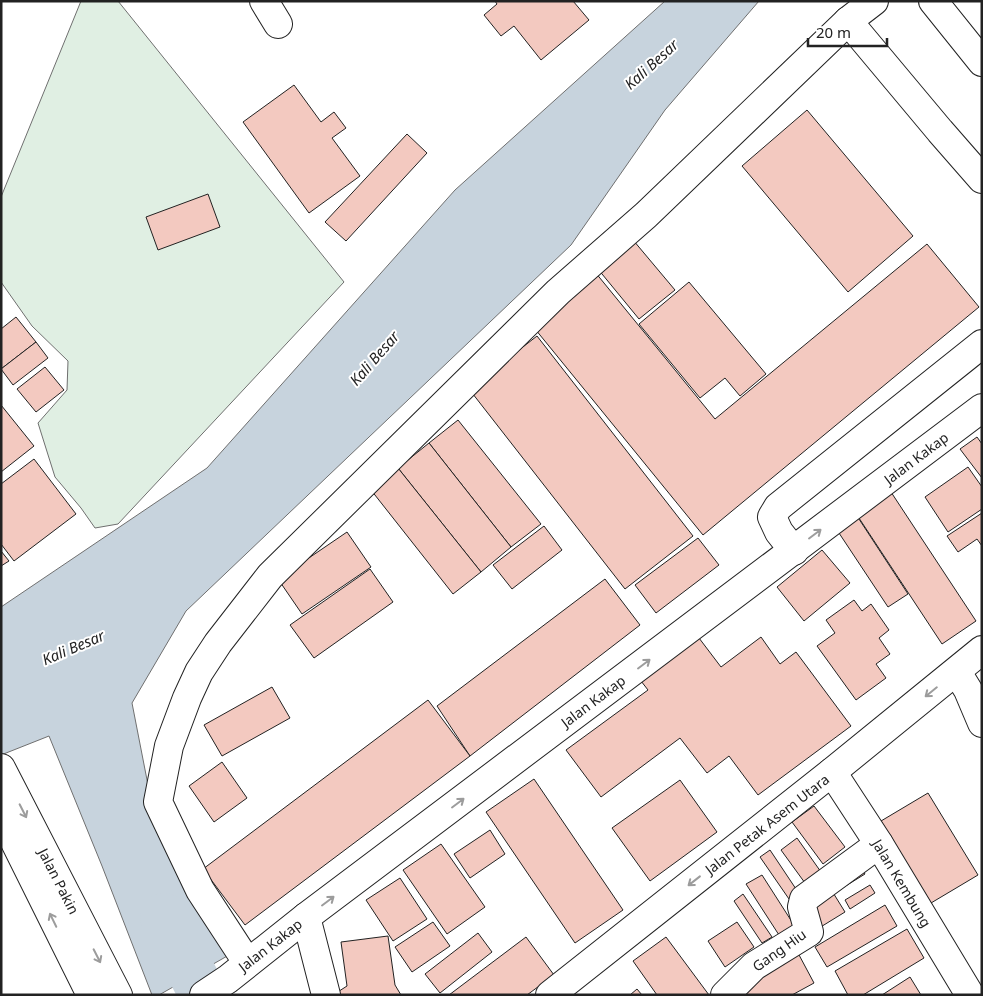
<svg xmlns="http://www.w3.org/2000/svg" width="983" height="996" viewBox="0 0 983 996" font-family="'Noto Sans',sans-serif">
	<rect width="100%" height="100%" fill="#fff"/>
	<path fill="#e0efe3" stroke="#6f6f6f" d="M 81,1 L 118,1 L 344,282 L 118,524 L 95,528 L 81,508 L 55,477 L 38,423 L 67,390 L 68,361 L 32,326 L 1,282 L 1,197 Z"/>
	<path fill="#c7d3dd" stroke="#6f6f6f" d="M 665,1 L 759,1 L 665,110 L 571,245 L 186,611 L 132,703 L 148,785 L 229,955 L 159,995 L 152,995 L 102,866 L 49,736 L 1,755 L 1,607 L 207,468 L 455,190 Z"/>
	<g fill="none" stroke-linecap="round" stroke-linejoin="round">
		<path stroke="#c7d3dd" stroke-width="48" d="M 164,917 L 203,995"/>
	</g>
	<g fill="#f3c9c0" stroke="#222">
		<path d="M 495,1 L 573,1 L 589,20 L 541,60 L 514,26 L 501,36 L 484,15 L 497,4 Z"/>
		<path d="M 294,85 L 321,122 L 334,112 L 346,128 L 332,138 L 360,176 L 309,213 L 243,122 Z"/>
		<path d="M 807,110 L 913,236 L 848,292 L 742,166 Z"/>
		<path d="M 407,134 L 427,153 L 346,241 L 325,222 Z"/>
		<path d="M 208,194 L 220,227 L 158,250 L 146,217 Z"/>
		<path d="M 628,234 L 675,290 L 639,319 L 593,263 Z"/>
		<path d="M 927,244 L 979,307 L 703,535 L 531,324 L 595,272 L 715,419 Z"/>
		<path d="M 689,282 L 766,374 L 740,396 L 725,378 L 700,398 L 639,324 Z"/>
		<path d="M 16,317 L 36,342 L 1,369 L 1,329 Z"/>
		<path d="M 537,336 L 693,536 L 625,589 L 469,389 Z"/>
		<path d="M 36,342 L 48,358 L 13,385 L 1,369 Z"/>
		<path d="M 45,367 L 64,390 L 36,412 L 17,389 Z"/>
		<path d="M 1,405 L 34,446 L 1,472 Z"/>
		<path d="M 458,420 L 541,524 L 511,547 L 429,443 Z"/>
		<path d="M 977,437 L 982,444 L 982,478 L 960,449 Z"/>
		<path d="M 429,443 L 511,547 L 481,572 L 398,468 Z"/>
		<path d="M 34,459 L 76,514 L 14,561 L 1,544 L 1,484 Z"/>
		<path d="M 968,467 L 982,487 L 982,509 L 948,532 L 925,497 Z"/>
		<path d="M 398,468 L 481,572 L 453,594 L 371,490 Z"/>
		<path d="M 889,489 L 976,621 L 942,644 L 855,512 Z"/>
		<path d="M 982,513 L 982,546 L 977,539 L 958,552 L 947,536 Z"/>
		<path d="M 857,516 L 908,594 L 888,607 L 837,530 Z"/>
		<path d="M 544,526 L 562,550 L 512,589 L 493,565 Z"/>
		<path d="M 347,532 L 371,567 L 302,614 L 278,579 Z"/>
		<path d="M 698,538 L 719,565 L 656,613 L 635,585 Z"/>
		<path d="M 822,550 L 850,583 L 804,621 L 777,587 Z"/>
		<path d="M 1,551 L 9,561 L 1,566 Z"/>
		<path d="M 370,569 L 393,602 L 314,658 L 290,625 Z"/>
		<path d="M 605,579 L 640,625 L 470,756 L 437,706 Z"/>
		<path d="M 854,600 L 862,611 L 871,604 L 889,630 L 879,638 L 890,654 L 876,664 L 886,678 L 856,700 L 817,646 L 835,633 L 826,620 Z"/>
		<path d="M 761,637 L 780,664 L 796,652 L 851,726 L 758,795 L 729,756 L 707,773 L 680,738 L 601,797 L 566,750 L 648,690 L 641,681 L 699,638 L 721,667 Z"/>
		<path d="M 272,687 L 290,718 L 222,756 L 204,725 Z"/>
		<path d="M 428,700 L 470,756 L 245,925 L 203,869 Z"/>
		<path d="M 222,762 L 247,798 L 214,822 L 189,786 Z"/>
		<path d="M 534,779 L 623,910 L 575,943 L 486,812 Z"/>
		<path d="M 680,780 L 717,832 L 650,881 L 612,828 Z"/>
		<path d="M 928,793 L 978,875 L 931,903 L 881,821 Z"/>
		<path d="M 814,806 L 845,847 L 823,864 L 792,822 Z"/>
		<path d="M 490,830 L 505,854 L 470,878 L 454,854 Z"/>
		<path d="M 797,838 L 821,872 L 805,883 L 781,850 Z"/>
		<path d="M 441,844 L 485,907 L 447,934 L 403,870 Z"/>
		<path d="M 770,850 L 798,892 L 789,899 L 760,857 Z"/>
		<path d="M 861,868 L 865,874 L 839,890 Z"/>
		<path d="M 762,875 L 794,925 L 779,935 L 746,884 Z"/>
		<path d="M 400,878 L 427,919 L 393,941 L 366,900 Z"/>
		<path d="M 870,885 L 875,893 L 850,909 L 845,900 Z"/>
		<path d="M 832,891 L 845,912 L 819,928 L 806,907 Z"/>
		<path d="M 743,894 L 772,937 L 762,943 L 734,901 Z"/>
		<path d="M 885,905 L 897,926 L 827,967 L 815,947 Z"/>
		<path d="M 433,922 L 450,946 L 412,972 L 395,947 Z"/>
		<path d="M 737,922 L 754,947 L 725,967 L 708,941 Z"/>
		<path d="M 907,929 L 924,958 L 863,995 L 848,995 L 835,971 Z"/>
		<path d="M 478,933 L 492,952 L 440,993 L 425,974 Z"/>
		<path d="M 388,936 L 395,985 L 401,995 L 333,995 L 347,986 L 341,942 Z"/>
		<path d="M 526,937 L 554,975 L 527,995 L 449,995 Z"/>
		<path d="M 666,937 L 709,995 L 657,995 L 633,961 Z"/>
		<path d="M 798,953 L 814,983 L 792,995 L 747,995 L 741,984 Z"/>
		<path d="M 910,977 L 921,995 L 882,995 Z"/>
		<path d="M 637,989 L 642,995 L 630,995 Z"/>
	</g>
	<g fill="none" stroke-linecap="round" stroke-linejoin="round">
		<defs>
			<g id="minor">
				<path d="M 264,1 L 278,24"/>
				<path d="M 848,21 L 940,131 L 982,179"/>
				<path d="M 794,551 L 779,532 L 772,517 L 778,507 L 982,344"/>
				<path d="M 957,672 L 968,690 L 982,723"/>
				<path d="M 832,772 L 879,844 L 970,995"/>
				<path d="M 306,917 L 326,995"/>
				<path d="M 247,962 L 200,890 L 158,802 L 169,746 L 187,698 L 199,672 L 218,643 L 270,576 L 558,292 L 646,215 L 848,21 L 874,1"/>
				<path d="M 204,995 L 228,979 L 306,917 L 982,408"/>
				<path d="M 550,995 L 832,772 L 982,650"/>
				<path d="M 725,995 L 754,966 L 809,932 L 802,907 L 804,899 L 879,844"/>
			</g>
			<g id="highway">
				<path d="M 933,1 L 982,62"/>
				<path d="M 1,768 L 118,995"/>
				<path d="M 1,814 L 91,995"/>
			</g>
		</defs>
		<use href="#minor" stroke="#222" stroke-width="30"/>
		<use href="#highway" stroke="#222" stroke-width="30"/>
		<use href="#minor" stroke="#fff" stroke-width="28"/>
		<use href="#highway" stroke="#fff" stroke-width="28"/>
	</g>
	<defs><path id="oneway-shaft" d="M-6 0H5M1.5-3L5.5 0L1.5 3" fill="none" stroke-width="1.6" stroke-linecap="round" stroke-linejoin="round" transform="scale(1.25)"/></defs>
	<g stroke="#9c9c9c">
		<use href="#oneway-shaft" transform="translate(815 534) rotate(-37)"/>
		<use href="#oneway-shaft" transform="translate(644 664) rotate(-37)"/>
		<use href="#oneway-shaft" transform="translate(931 692) rotate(141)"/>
		<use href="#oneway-shaft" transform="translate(458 803) rotate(-37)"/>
		<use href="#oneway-shaft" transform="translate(23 811) rotate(63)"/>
		<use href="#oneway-shaft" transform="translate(694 881) rotate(142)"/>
		<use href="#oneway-shaft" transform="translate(328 901) rotate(-37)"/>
		<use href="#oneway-shaft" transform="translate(53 920) rotate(-116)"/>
		<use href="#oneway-shaft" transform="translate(97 956) rotate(63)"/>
	</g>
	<g text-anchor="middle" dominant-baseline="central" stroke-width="4" stroke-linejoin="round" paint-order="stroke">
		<g font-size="14" fill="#222" stroke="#fff">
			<text transform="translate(916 458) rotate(-37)">Jalan Kakap</text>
			<text transform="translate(593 701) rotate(-37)">Jalan Kakap</text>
			<text transform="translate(767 824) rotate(-38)">Jalan Petak Asem Utara</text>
			<text transform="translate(59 881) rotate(63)">Jalan Pakin</text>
			<text transform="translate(902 883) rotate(59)">Jalan Kembung</text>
			<text transform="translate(270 945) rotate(-38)">Jalan Kakap</text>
			<text transform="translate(779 950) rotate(-35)">Gang Hiu</text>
		</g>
		<g font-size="15" font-style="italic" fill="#222" stroke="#fff">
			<text transform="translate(651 64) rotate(-42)">Kali Besar</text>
			<text transform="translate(374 358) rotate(-49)">Kali Besar</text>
			<text transform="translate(73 647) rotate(-23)">Kali Besar</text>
		</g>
	</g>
	<rect width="983" height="996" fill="none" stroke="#222222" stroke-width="5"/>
	<path d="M808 38v8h79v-8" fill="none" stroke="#222222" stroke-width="2.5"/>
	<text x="816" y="38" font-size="15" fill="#222222" stroke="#ffffff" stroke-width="4" paint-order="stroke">20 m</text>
</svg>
